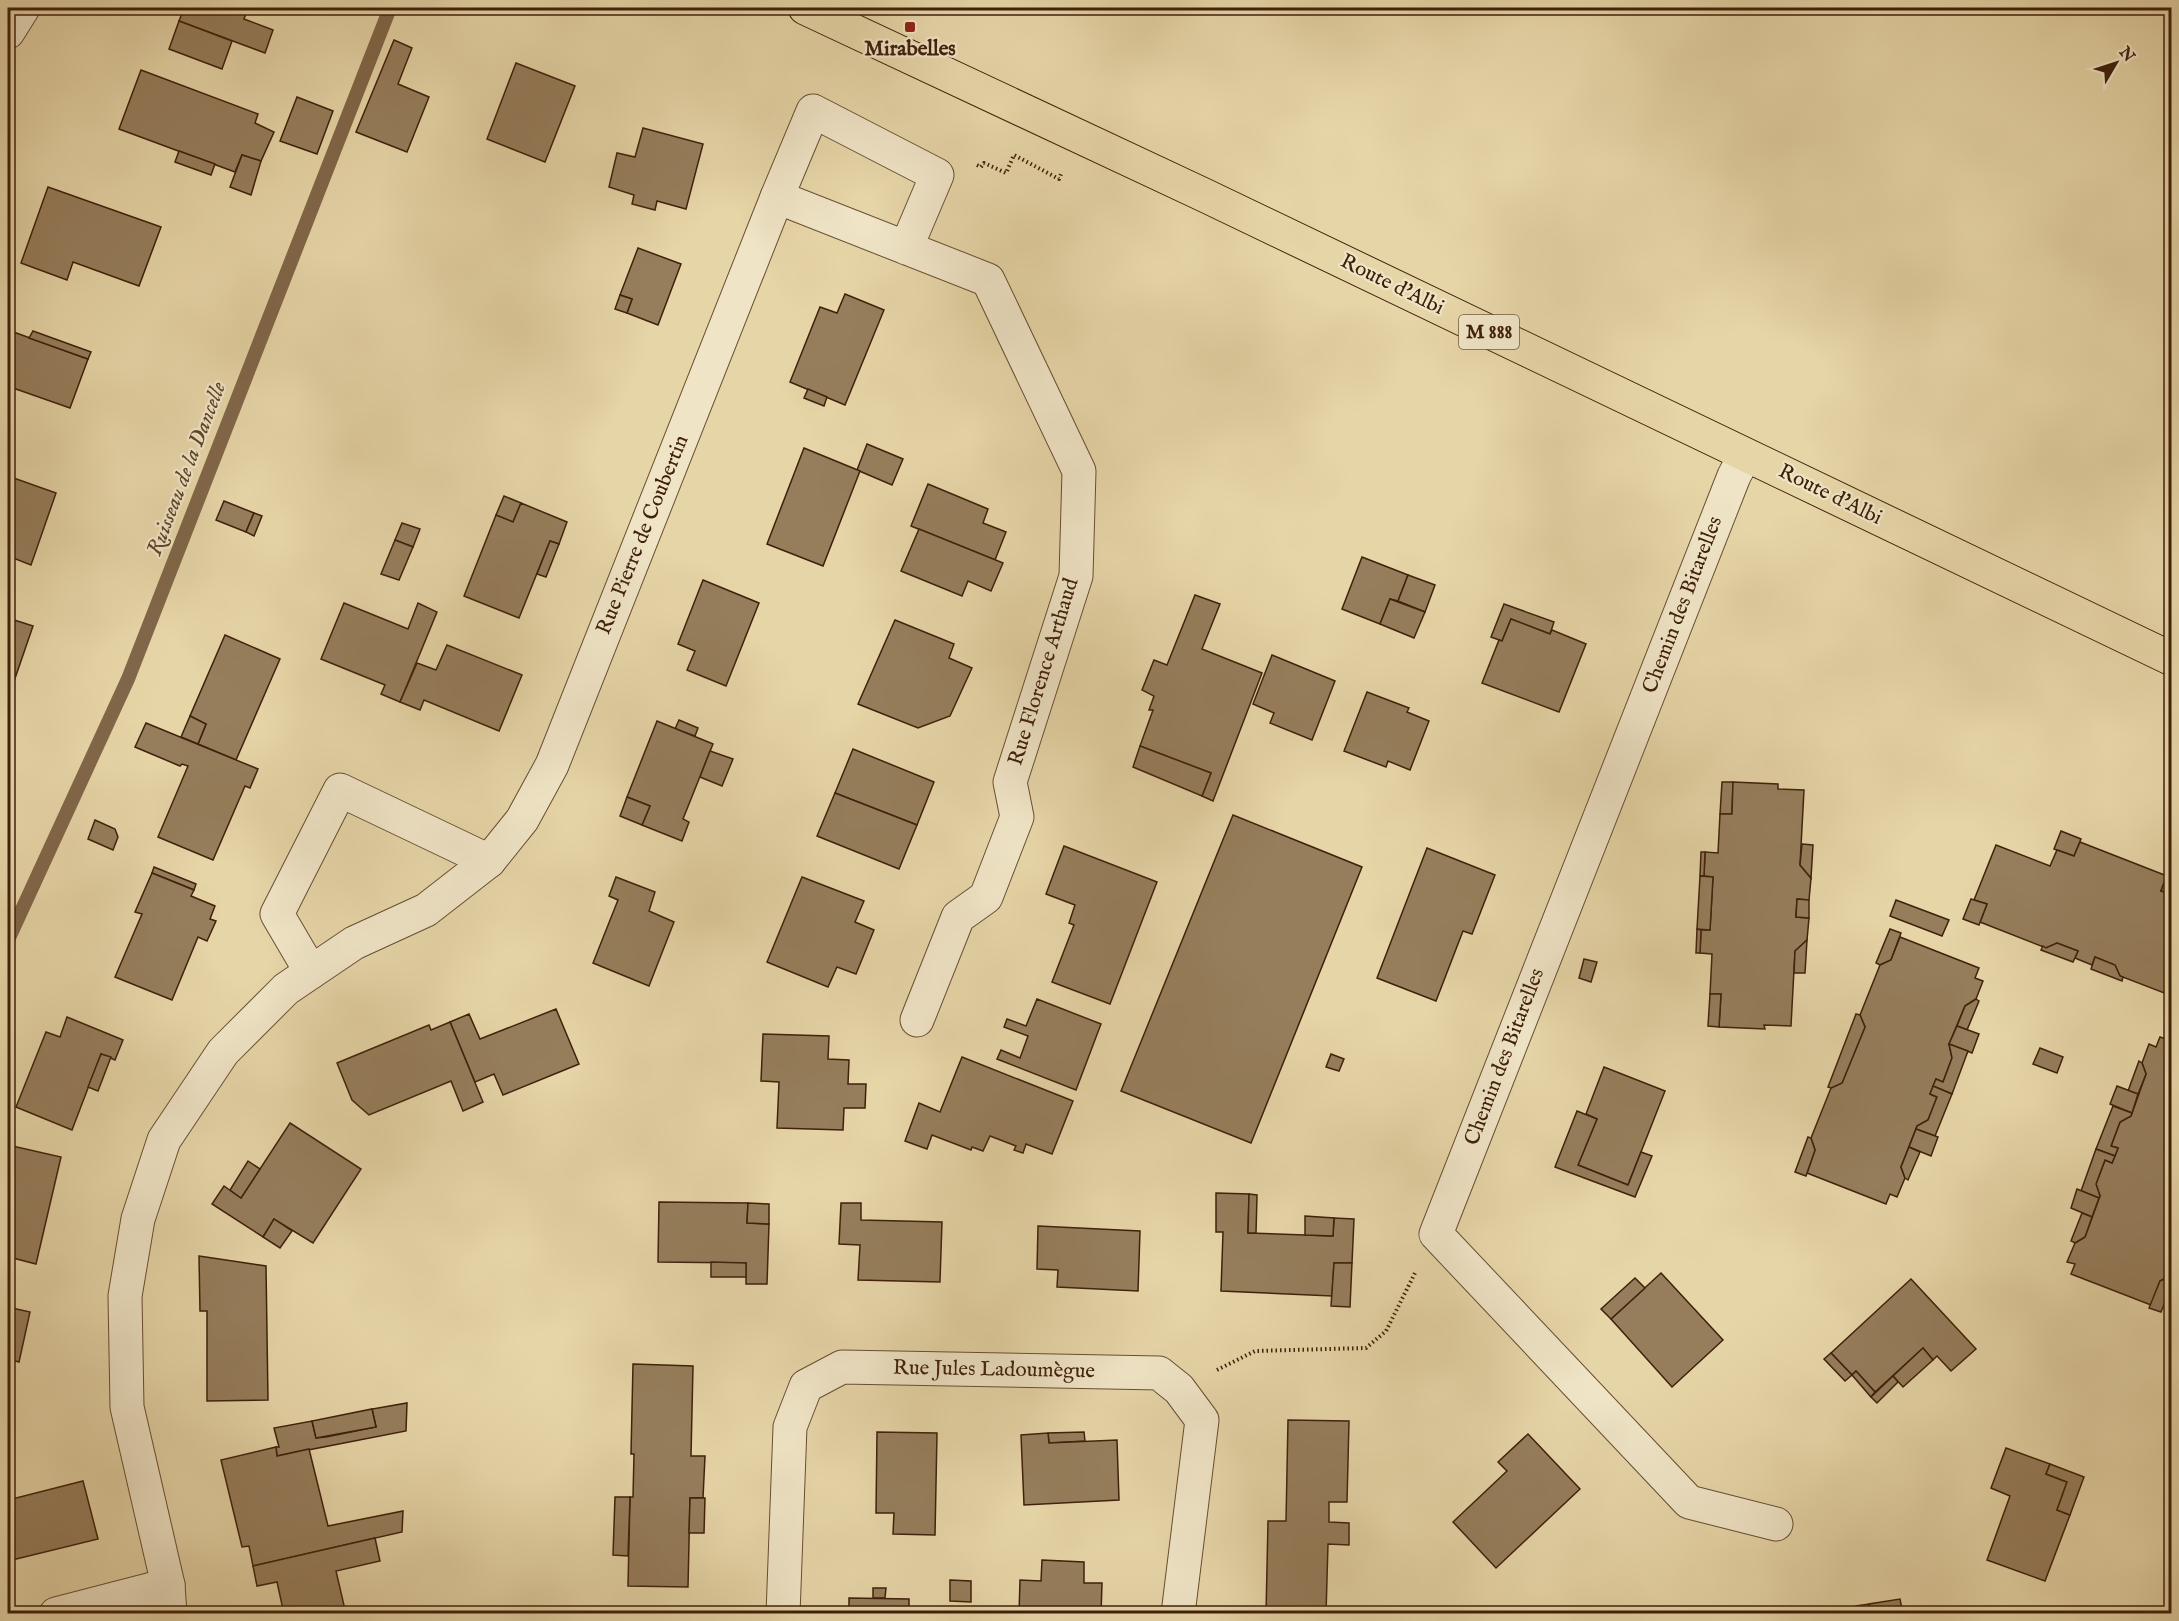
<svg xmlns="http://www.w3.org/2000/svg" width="2179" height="1621" viewBox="0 0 2179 1621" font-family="'IM FELL English',serif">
	<rect width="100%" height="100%" fill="#e6d5a7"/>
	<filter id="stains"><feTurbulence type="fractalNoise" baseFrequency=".00333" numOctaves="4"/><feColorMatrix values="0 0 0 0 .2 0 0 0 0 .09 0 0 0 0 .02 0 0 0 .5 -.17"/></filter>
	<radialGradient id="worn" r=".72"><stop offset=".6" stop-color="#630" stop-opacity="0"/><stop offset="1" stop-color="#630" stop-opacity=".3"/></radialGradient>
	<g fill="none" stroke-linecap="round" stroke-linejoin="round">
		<path stroke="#816749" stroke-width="14" d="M 8,940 L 128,679 L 390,8"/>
	</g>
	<g fill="#967e5c" stroke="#3f200b" stroke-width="1.5">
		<path d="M 184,8 L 248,8 L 244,19 L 273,30 L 265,53 L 179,21 Z"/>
		<path d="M 346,8 L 364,8 L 361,14 Z"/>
		<path d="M 179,21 L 232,41 L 222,69 L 169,49 Z"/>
		<path d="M 394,40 L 412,48 L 398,84 L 429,97 L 407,152 L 356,132 Z"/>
		<path d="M 516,63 L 575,86 L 545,162 L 487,139 Z"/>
		<path d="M 141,70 L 258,114 L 255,123 L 274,132 L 261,161 L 242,155 L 235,172 L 119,129 Z"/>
		<path d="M 297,97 L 333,111 L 317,154 L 280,141 Z"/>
		<path d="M 643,128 L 703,144 L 686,209 L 657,201 L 655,210 L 632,204 L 634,195 L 609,187 L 617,153 L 635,157 Z"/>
		<path d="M 179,151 L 215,164 L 211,175 L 175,162 Z"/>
		<path d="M 242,155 L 261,161 L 251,195 L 230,187 Z"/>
		<path d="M 48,187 L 161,227 L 139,286 L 73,262 L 67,280 L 21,263 Z"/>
		<path d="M 638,248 L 681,264 L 658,325 L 627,313 L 632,299 L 620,295 Z"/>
		<path d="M 845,294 L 884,310 L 845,405 L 790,382 L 820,307 L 837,313 Z"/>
		<path d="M 620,295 L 632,299 L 627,313 L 615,309 Z"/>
		<path d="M 8,330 L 88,359 L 70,408 L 13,388 L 8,400 Z"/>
		<path d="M 33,331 L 91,352 L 88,359 L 29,338 Z"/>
		<path d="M 808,389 L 827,397 L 824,406 L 804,398 Z"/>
		<path d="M 867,444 L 903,459 L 892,485 L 857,470 Z"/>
		<path d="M 804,448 L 860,471 L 823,566 L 767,544 Z"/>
		<path d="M 8,476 L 56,493 L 31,565 L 8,556 Z"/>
		<path d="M 928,484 L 988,509 L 983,523 L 1006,532 L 995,560 L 911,526 Z"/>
		<path d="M 504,496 L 521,503 L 513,522 L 496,515 Z"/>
		<path d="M 224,501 L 254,513 L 246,532 L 216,520 Z"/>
		<path d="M 521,503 L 567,522 L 559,544 L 550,541 L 519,618 L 464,596 L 496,515 L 513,522 Z"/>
		<path d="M 254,513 L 262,516 L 254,536 L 246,532 Z"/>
		<path d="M 402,523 L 420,529 L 413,547 L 395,540 Z"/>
		<path d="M 919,529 L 1003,563 L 991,591 L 968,581 L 962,596 L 901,571 Z"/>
		<path d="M 395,540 L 413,547 L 399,580 L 381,574 Z"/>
		<path d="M 550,541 L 559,544 L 546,577 L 537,574 Z"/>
		<path d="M 1362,557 L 1408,575 L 1398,601 L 1390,599 L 1380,624 L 1342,609 Z"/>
		<path d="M 1408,575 L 1435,585 L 1425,612 L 1398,601 Z"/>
		<path d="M 703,580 L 759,603 L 726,686 L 687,670 L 695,651 L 678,644 Z"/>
		<path d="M 1195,595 L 1220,604 L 1202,649 L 1262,673 L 1213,801 L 1202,796 L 1211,773 L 1140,746 L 1153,710 L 1149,710 L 1154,696 L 1142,690 L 1154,660 L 1167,665 Z"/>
		<path d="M 1390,599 L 1425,612 L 1414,638 L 1380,624 Z"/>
		<path d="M 344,603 L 408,629 L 418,603 L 437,612 L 400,702 L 381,694 L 385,685 L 321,659 Z"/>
		<path d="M 1504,604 L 1554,622 L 1550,634 L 1511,619 L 1502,641 L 1491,637 Z"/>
		<path d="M 8,618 L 33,626 L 11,690 L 8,689 Z"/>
		<path d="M 1511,619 L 1550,634 L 1552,630 L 1586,644 L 1559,712 L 1482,683 L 1499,640 L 1502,641 Z"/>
		<path d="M 895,620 L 954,644 L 949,658 L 972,668 L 950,716 L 918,728 L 858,704 Z"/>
		<path d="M 225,635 L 280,659 L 236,760 L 198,744 L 206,724 L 190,716 Z"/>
		<path d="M 447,645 L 522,675 L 499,731 L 424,700 L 420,710 L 400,702 L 417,663 L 436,670 Z"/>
		<path d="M 1272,655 L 1335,681 L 1312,740 L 1270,723 L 1274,713 L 1253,704 Z"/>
		<path d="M 1367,692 L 1409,708 L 1407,712 L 1429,721 L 1410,770 L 1388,761 L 1386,767 L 1344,751 Z"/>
		<path d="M 190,716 L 206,724 L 198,744 L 181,737 Z"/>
		<path d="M 679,720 L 698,728 L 695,736 L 675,729 Z"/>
		<path d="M 657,721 L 713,744 L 683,819 L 689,822 L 682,841 L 642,825 L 650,806 L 627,797 Z"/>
		<path d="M 146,723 L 258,769 L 250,788 L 245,786 L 213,860 L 158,837 L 188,766 L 182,764 L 180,766 L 135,747 Z"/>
		<path d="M 1140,746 L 1211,773 L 1202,796 L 1133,767 Z"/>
		<path d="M 853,749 L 934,782 L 917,825 L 835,793 Z"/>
		<path d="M 710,751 L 733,759 L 722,786 L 700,777 Z"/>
		<path d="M 1722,782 L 1733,782 L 1732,814 L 1720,814 Z"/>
		<path d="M 1733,782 L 1778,784 L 1778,789 L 1804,790 L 1800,865 L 1811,878 L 1809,900 L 1797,899 L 1796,917 L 1809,918 L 1807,940 L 1795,951 L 1791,1026 L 1764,1025 L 1765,1029 L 1719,1027 L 1721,994 L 1710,994 L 1712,954 L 1700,953 L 1701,930 L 1710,930 L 1713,877 L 1704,876 L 1705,852 L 1718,853 L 1720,814 L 1732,814 Z"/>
		<path d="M 835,793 L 917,825 L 899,869 L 817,836 Z"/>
		<path d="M 627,797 L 650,806 L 642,825 L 620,816 Z"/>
		<path d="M 1233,815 L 1362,867 L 1251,1143 L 1121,1091 Z"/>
		<path d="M 95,820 L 115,829 L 118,837 L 113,850 L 88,839 Z"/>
		<path d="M 2061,831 L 2081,839 L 2074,856 L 2054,849 Z"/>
		<path d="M 2080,842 L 2167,876 L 2161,891 L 2172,894 L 2172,996 L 2120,976 L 2115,965 L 2095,957 L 2092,965 L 2075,958 L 2078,951 L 2057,943 L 2046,948 L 1980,922 L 1987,904 L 1974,900 L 1996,845 L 2050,866 L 2057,850 L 2074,856 Z"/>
		<path d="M 1802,844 L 1813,845 L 1811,878 L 1800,865 Z"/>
		<path d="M 1064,846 L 1157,882 L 1110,1004 L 1052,982 L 1074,925 L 1069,923 L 1075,905 L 1046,894 Z"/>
		<path d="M 1427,848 L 1495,875 L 1472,934 L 1463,931 L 1436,1001 L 1377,978 Z"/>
		<path d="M 1701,852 L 1705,852 L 1704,876 L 1700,876 Z"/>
		<path d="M 154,867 L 196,884 L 194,890 L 152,873 Z"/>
		<path d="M 2168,872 L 2172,874 L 2172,894 L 2161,891 Z"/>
		<path d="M 152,873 L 194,890 L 191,896 L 215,906 L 210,919 L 216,921 L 207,941 L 198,937 L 172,1000 L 115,977 L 142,914 L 135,912 Z"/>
		<path d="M 1700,876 L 1713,877 L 1710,930 L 1697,929 Z"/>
		<path d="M 616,877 L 655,892 L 649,911 L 674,922 L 649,986 L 593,963 L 618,900 L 609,896 Z"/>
		<path d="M 802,877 L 864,901 L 855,922 L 874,930 L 856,974 L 837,967 L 828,987 L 767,962 Z"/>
		<path d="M 1797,899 L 1809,900 L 1809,918 L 1796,917 Z"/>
		<path d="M 1971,899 L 1987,904 L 1979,925 L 1963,919 Z"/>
		<path d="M 1896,900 L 1949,920 L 1942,936 L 1890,916 Z"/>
		<path d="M 1697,929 L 1701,930 L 1700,953 L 1696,953 Z"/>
		<path d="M 1890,929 L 1901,933 L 1891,960 L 1880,965 L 1876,963 Z"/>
		<path d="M 1900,937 L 1979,968 L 1975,978 L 1983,981 L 1976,999 L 1965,1006 L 1949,1044 L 1952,1058 L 1943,1082 L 1936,1079 L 1930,1094 L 1937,1097 L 1928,1120 L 1917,1126 L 1901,1167 L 1905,1178 L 1897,1197 L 1890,1194 L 1886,1204 L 1807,1173 L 1815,1150 L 1811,1138 L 1831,1088 L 1842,1083 L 1865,1027 L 1860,1015 L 1880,965 L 1891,960 Z"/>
		<path d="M 1807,940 L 1805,973 L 1794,973 L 1795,951 Z"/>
		<path d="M 2057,943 L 2078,951 L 2073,962 L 2041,950 L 2043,946 L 2046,948 Z"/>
		<path d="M 2095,957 L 2115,965 L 2120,976 L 2123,977 L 2122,981 L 2091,969 Z"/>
		<path d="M 1584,959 L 1597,962 L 1591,982 L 1579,978 Z"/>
		<path d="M 1710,994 L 1721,994 L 1719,1027 L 1708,1026 Z"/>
		<path d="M 1037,999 L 1101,1024 L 1076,1090 L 997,1059 L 1001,1050 L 1020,1058 L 1028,1036 L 1004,1027 L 1007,1019 L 1026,1026 Z"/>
		<path d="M 1976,999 L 1979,1001 L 1967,1030 L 1957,1026 L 1965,1006 Z"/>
		<path d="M 556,1009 L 579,1064 L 503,1095 L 494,1074 L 475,1082 L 450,1022 L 469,1014 L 480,1039 Z"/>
		<path d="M 1856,1014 L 1860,1015 L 1865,1027 L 1842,1083 L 1831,1088 L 1828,1087 Z"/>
		<path d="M 67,1017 L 123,1040 L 115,1060 L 101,1054 L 72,1130 L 16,1107 L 46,1032 L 60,1037 Z"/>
		<path d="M 450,1022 L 483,1102 L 463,1111 L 451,1081 L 369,1115 L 352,1100 L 337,1063 L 429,1025 L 431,1030 Z"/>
		<path d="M 1957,1026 L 1979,1034 L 1972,1053 L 1949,1044 Z"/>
		<path d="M 763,1034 L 829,1036 L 828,1059 L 849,1060 L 848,1084 L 866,1084 L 865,1108 L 844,1108 L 843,1130 L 777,1128 L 779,1082 L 761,1081 Z"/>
		<path d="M 2160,1037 L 2172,1041 L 2172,1274 L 2160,1281 L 2151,1305 L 2071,1274 L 2075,1264 L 2067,1262 L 2075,1243 L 2085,1237 L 2100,1196 L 2096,1184 L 2105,1160 L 2112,1163 L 2118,1148 L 2111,1146 L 2120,1122 L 2131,1116 L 2146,1074 L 2142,1063 L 2149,1044 L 2156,1047 Z"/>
		<path d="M 1949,1044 L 1968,1051 L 1952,1094 L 1933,1086 L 1936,1079 L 1943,1082 L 1952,1058 Z"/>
		<path d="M 2040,1048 L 2063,1057 L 2057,1073 L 2033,1064 Z"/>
		<path d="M 101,1054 L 111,1057 L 98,1091 L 88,1087 Z"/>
		<path d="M 1331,1054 L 1344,1059 L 1339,1071 L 1326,1067 Z"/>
		<path d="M 962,1057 L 1073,1101 L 1052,1154 L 1026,1144 L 1023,1153 L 1014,1150 L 1016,1146 L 990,1136 L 983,1151 L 972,1147 L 971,1150 L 932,1135 L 927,1149 L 905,1141 L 919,1103 L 940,1112 Z"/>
		<path d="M 2139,1061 L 2142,1063 L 2146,1074 L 2138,1094 L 2128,1091 Z"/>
		<path d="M 1604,1067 L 1665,1091 L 1628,1185 L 1578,1165 L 1597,1119 L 1586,1114 Z"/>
		<path d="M 1933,1086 L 1952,1094 L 1935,1136 L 1916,1129 L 1917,1126 L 1928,1120 L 1937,1097 L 1930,1094 Z"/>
		<path d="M 2117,1086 L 2138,1094 L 2132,1113 L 2110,1104 Z"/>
		<path d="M 2113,1106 L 2132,1113 L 2131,1116 L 2120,1122 L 2111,1146 L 2118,1148 L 2115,1156 L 2096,1149 Z"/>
		<path d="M 1577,1111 L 1597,1119 L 1578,1165 L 1628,1185 L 1641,1152 L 1652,1156 L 1635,1197 L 1555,1167 Z"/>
		<path d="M 290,1123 L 361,1169 L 313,1243 L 274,1219 L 263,1237 L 212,1204 L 224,1186 L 241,1198 Z"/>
		<path d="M 1916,1129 L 1938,1137 L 1931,1156 L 1909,1147 Z"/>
		<path d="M 1808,1137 L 1811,1138 L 1815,1150 L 1806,1176 L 1795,1172 Z"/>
		<path d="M 8,1145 L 61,1157 L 36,1264 L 9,1257 L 8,1262 Z"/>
		<path d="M 1909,1147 L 1920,1152 L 1908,1180 L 1905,1178 L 1901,1167 Z"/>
		<path d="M 2096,1149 L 2115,1156 L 2112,1163 L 2105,1160 L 2096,1184 L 2100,1196 L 2099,1198 L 2081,1191 Z"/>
		<path d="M 248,1161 L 260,1169 L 241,1198 L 230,1190 Z"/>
		<path d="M 2077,1189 L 2099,1198 L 2092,1217 L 2071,1208 Z"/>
		<path d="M 1216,1193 L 1249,1194 L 1248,1233 L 1333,1236 L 1334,1218 L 1354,1219 L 1352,1263 L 1334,1263 L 1332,1296 L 1221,1291 L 1223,1232 L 1216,1232 Z"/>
		<path d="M 1249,1194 L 1257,1195 L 1256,1233 L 1248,1233 Z"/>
		<path d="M 659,1202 L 748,1203 L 747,1223 L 769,1224 L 767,1284 L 746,1284 L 746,1263 L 658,1262 Z"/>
		<path d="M 748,1203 L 769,1204 L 769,1224 L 747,1223 Z"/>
		<path d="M 841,1203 L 861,1203 L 861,1220 L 942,1222 L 940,1282 L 858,1280 L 860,1245 L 839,1244 Z"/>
		<path d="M 2082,1213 L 2092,1217 L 2085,1237 L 2075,1243 L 2071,1241 Z"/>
		<path d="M 1305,1216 L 1334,1218 L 1333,1236 L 1305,1235 Z"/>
		<path d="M 274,1219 L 292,1231 L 280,1248 L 263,1237 Z"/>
		<path d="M 1038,1226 L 1140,1231 L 1138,1291 L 1057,1287 L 1058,1270 L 1037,1269 Z"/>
		<path d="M 199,1256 L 266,1266 L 268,1400 L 207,1401 L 207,1311 L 200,1311 Z"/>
		<path d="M 711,1262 L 746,1263 L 746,1277 L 711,1277 Z"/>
		<path d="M 1334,1263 L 1352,1263 L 1350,1307 L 1331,1306 Z"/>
		<path d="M 1661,1273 L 1723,1340 L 1672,1387 L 1611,1319 Z"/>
		<path d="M 2171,1276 L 2172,1284 L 2161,1312 L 2149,1308 L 2160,1281 Z"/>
		<path d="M 1635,1278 L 1645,1288 L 1611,1319 L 1601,1309 Z"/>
		<path d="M 1911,1279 L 1976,1349 L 1951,1371 L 1937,1356 L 1933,1360 L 1923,1348 L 1875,1392 L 1856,1371 L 1852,1375 L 1831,1353 Z"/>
		<path d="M 8,1307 L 30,1312 L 19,1362 L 8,1359 Z"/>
		<path d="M 1923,1348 L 1933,1360 L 1903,1387 L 1893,1376 Z"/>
		<path d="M 1831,1353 L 1852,1375 L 1845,1381 L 1824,1359 Z"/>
		<path d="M 633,1364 L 693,1366 L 691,1456 L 705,1456 L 703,1498 L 690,1498 L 688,1587 L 628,1586 L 630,1497 L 633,1497 L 634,1454 L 631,1454 Z"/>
		<path d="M 1856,1371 L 1875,1392 L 1871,1397 L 1852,1375 Z"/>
		<path d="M 1893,1376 L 1898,1382 L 1877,1403 L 1871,1397 Z"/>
		<path d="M 407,1403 L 406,1431 L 277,1456 L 276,1447 L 279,1447 L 274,1428 L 312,1421 L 316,1438 L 326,1437 L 376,1427 L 372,1409 Z"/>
		<path d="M 372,1409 L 376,1427 L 316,1438 L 312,1421 Z"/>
		<path d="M 1288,1420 L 1349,1421 L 1347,1502 L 1329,1502 L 1329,1522 L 1349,1523 L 1349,1545 L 1328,1544 L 1326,1614 L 1266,1614 L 1268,1521 L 1286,1521 Z"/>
		<path d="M 877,1432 L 937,1433 L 935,1535 L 893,1534 L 894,1513 L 876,1513 Z"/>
		<path d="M 1084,1432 L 1085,1441 L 1049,1443 L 1048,1433 Z"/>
		<path d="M 1048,1433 L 1049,1443 L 1117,1440 L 1119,1500 L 1024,1505 L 1021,1435 Z"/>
		<path d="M 1528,1434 L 1580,1489 L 1496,1568 L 1453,1522 L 1507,1471 L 1498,1462 Z"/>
		<path d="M 276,1447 L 277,1456 L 309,1449 L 328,1526 L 403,1511 L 402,1532 L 253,1566 L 249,1546 L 242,1547 L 221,1460 Z"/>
		<path d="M 2006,1448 L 2050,1464 L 2046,1474 L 2067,1482 L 2057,1510 L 2070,1515 L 2045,1581 L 1987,1560 L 2010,1496 L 1991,1488 Z"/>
		<path d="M 2050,1464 L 2084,1477 L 2070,1515 L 2057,1510 L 2067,1482 L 2046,1474 Z"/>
		<path d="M 83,1481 L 98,1539 L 8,1561 L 8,1500 Z"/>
		<path d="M 615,1497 L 630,1497 L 628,1556 L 613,1555 Z"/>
		<path d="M 690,1498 L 705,1498 L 704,1533 L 689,1533 Z"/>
		<path d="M 375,1538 L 380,1561 L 336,1571 L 346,1614 L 284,1614 L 277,1582 L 257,1586 L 253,1566 Z"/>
		<path d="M 1042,1560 L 1084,1562 L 1084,1583 L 1102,1583 L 1101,1614 L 1019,1614 L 1020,1580 L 1041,1581 Z"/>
		<path d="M 950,1580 L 971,1581 L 971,1602 L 950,1601 Z"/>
		<path d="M 873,1588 L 886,1588 L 885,1598 L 873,1598 Z"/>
		<path d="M 849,1598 L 909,1599 L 909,1614 L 849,1614 Z"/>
		<path d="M 1900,1599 L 1903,1614 L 1870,1614 L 1869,1604 Z"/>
		<path d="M 1869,1604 L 1870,1614 L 1857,1614 L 1856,1606 Z"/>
		<path d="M 1587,1609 L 1587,1614 L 1561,1614 Z"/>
	</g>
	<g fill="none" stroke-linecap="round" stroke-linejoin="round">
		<defs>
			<g id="minor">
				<path d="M 8,32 L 23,8"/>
				<path d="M 906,248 L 937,175 L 813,111 L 777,197 L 988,280 L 1079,471 L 1076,576 L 1010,782 L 1017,817 L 986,897 L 958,917 L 917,1020"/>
				<path d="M 1745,455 L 1734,476 L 1436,1234 L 1689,1502 L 1776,1524"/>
				<path d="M 311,972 L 277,914 L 340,790 L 489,861"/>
				<path d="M 56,1614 L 168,1585"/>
				<path d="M 170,1614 L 168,1585 L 127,1407 L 125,1296 L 138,1219 L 164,1140 L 223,1052 L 286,989 L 354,943 L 426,910 L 489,861 L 522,820 L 552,765 L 777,197"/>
				<path d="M 783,1614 L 790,1427 L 806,1386 L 842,1367 L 1159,1373 L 1179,1389 L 1202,1420 L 1178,1614"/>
			</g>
			<path id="primary" d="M 805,8 L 1204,195 L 2172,659"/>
		</defs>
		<use href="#minor" stroke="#694d32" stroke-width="35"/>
		<use href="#primary" stroke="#3f200b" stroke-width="35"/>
		<g stroke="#3f200b" stroke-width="4" stroke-dasharray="1.5 3" stroke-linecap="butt">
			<path d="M 977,165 L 981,167 L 984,163 L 1006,173 L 1014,155 L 1059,179 L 1061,174"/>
			<path d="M 1217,1370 L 1255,1351 L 1366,1348 L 1386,1331 L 1415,1273"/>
		</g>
		<use href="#minor" stroke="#efe4c6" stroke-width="33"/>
		<use href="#primary" stroke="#e6d5a7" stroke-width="33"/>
	</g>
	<rect fill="#8f2418" stroke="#efe4c6" stroke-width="2" x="904" y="21" width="12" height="12" rx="3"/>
	<g text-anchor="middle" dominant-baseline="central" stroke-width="4.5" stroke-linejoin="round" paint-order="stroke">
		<rect fill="#efe4c6" stroke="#745b43" stroke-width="1.5" x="1459" y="315" width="60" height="34" rx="4.5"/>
		<g font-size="20" font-weight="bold" fill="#3f200b">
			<text x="1489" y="332">M 888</text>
		</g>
		<g font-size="21" font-weight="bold" fill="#3f200b" stroke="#efe4c6">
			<text x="910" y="49">Mirabelles</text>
		</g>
		<g font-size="21" fill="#3f200b" stroke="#efe4c6">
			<text transform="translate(1392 285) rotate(26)">Route d'Albi</text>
			<text transform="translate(1830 495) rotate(26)">Route d'Albi</text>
			<text transform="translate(643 535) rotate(-68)">Rue Pierre de Coubertin</text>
			<text transform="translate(1683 605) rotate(-69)">Chemin des Bitarelles</text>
			<text transform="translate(1044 672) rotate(-73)">Rue Florence Arthaud</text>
			<text transform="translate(1505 1057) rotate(-69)">Chemin des Bitarelles</text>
			<text transform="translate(994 1370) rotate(1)">Rue Jules Ladoumègue</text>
		</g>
		<g font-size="22" font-style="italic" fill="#60442a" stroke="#efe4c6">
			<text transform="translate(187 469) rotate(-69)">Ruisseau de la Dancelle</text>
		</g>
	</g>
	<rect width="2179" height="1621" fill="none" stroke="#e6d5a7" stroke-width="30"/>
	<rect x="9" y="9" width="2161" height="1603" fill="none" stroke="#3f200b" stroke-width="3"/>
	<rect x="15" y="15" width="2149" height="1591" fill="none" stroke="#3f200b" stroke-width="1.5"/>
	<g transform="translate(2116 63) rotate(51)" stroke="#efe4c6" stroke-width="4.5" paint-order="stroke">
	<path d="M0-4.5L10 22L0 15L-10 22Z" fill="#3f200b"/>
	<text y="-9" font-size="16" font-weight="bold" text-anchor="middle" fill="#3f200b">N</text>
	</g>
	<rect width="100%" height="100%" filter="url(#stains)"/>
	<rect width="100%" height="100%" fill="url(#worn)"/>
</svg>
